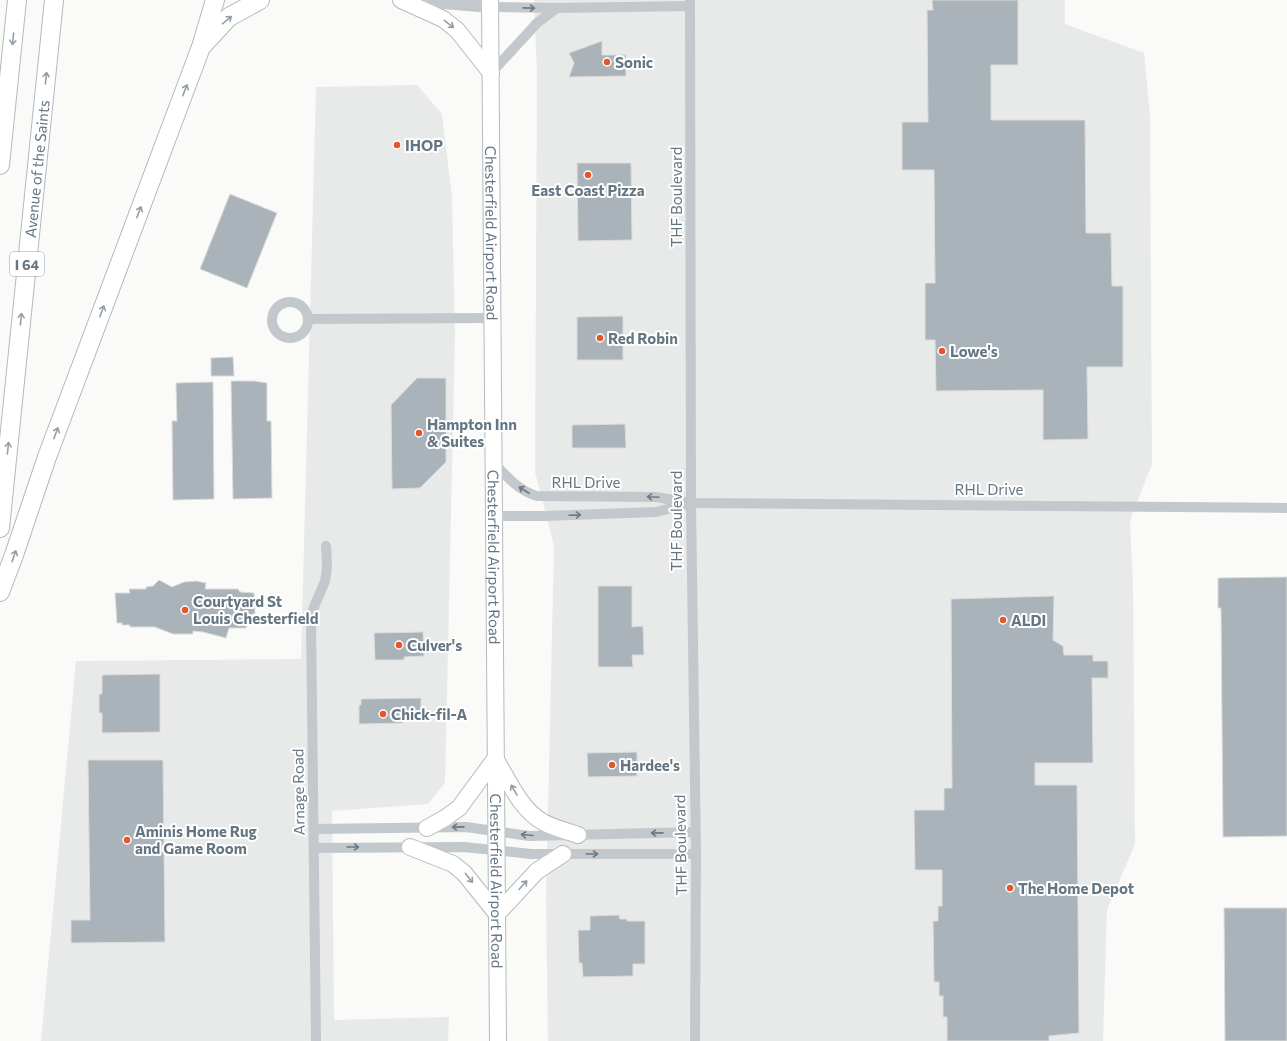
<svg xmlns="http://www.w3.org/2000/svg" width="1287" height="1041" viewBox="0 0 1287 1041" font-family="Commissioner,sans-serif">
	<rect width="100%" height="100%" fill="#fafaf8"/>
	<g fill="#e8e9e9">
		<path d="M 534,0 L 1065,0 L 1065,24 L 1144,53 L 1150,115 L 1152,464 L 1130,520 L 1133,585 L 1135,844 L 1107,910 L 1103,1041 L 548,1041 L 546,898 L 554,546 L 535,472 L 537,74 Z"/>
		<path d="M 417,85 L 442,114 L 452,197 L 455,335 L 445,783 L 428,804 L 332,811 L 334,1020 L 449,1017 L 448,1041 L 41,1041 L 76,661 L 301,659 L 316,87 Z"/>
	</g>
	<g fill="#aab3b9" stroke="#dcdcda">
		<path d="M 932,0 L 1018,0 L 1018,65 L 991,65 L 991,120 L 1085,120 L 1086,233 L 1111,233 L 1112,286 L 1123,286 L 1123,367 L 1087,367 L 1088,439 L 1043,440 L 1043,390 L 936,391 L 935,340 L 925,340 L 925,283 L 935,283 L 934,170 L 902,170 L 902,122 L 928,122 L 927,10 L 933,10 Z"/>
		<path d="M 602,41 L 602,55 L 626,55 L 626,76 L 569,77 L 574,63 L 569,53 Z"/>
		<path d="M 577,163 L 631,163 L 632,240 L 578,241 Z"/>
		<path d="M 230,194 L 277,213 L 247,288 L 200,269 Z"/>
		<path d="M 623,316 L 623,360 L 577,360 L 577,317 Z"/>
		<path d="M 233,357 L 234,376 L 211,376 L 211,358 Z"/>
		<path d="M 417,378 L 446,378 L 446,462 L 420,488 L 392,489 L 391,405 Z"/>
		<path d="M 231,381 L 254,381 L 267,383 L 267,421 L 271,421 L 272,498 L 233,499 Z"/>
		<path d="M 213,382 L 214,499 L 173,500 L 172,421 L 177,421 L 176,383 Z"/>
		<path d="M 625,424 L 626,448 L 572,448 L 572,425 Z"/>
		<path d="M 1287,577 L 1287,836 L 1223,837 L 1221,608 L 1218,608 L 1218,578 Z"/>
		<path d="M 159,580 L 172,587 L 184,582 L 196,581 L 206,583 L 205,589 L 238,589 L 240,592 L 254,593 L 255,614 L 252,614 L 251,624 L 247,623 L 246,628 L 229,628 L 226,638 L 203,632 L 193,631 L 193,634 L 173,634 L 155,627 L 130,627 L 130,625 L 122,625 L 122,623 L 117,623 L 115,593 L 130,593 L 129,589 L 146,589 L 146,587 L 153,586 Z"/>
		<path d="M 598,586 L 632,586 L 632,627 L 643,626 L 644,655 L 632,655 L 633,667 L 598,667 Z"/>
		<path d="M 1054,596 L 1053,640 L 1063,646 L 1064,655 L 1093,655 L 1093,661 L 1108,661 L 1108,678 L 1092,678 L 1093,763 L 1035,763 L 1035,785 L 1077,785 L 1079,1033 L 1049,1036 L 1049,1041 L 947,1041 L 947,1017 L 943,1017 L 943,996 L 939,996 L 939,982 L 934,982 L 933,921 L 938,921 L 938,906 L 942,906 L 942,870 L 915,870 L 914,810 L 944,810 L 944,788 L 952,788 L 951,599 Z"/>
		<path d="M 423,632 L 424,656 L 404,657 L 404,660 L 375,660 L 374,633 Z"/>
		<path d="M 160,674 L 160,732 L 102,733 L 102,713 L 99,713 L 99,694 L 102,694 L 102,675 Z"/>
		<path d="M 421,698 L 421,720 L 403,721 L 403,723 L 359,724 L 359,705 L 361,705 L 361,699 Z"/>
		<path d="M 637,752 L 637,776 L 588,777 L 587,753 Z"/>
		<path d="M 88,760 L 163,760 L 165,942 L 71,943 L 71,920 L 90,920 Z"/>
		<path d="M 1224,908 L 1287,908 L 1287,1041 L 1225,1041 Z"/>
		<path d="M 619,915 L 620,919 L 627,919 L 627,921 L 645,921 L 645,964 L 633,964 L 633,976 L 583,977 L 582,963 L 579,963 L 578,930 L 590,930 L 590,916 Z"/>
	</g>
	<g fill="none" stroke-linecap="round" stroke-linejoin="round">
		<defs>
			<g id="primary">
				<path d="M 401,0 L 443,19 L 457,30 L 491,73"/>
				<path id="s1" d="M 490,0 L 498,1041"/>
				<path d="M 496,760 C 509,781 520,809 543,822 C 553,828 567,831 578,835"/>
				<path d="M 427,828 L 445,818 L 459,808 L 495,759"/>
				<path d="M 410,847 L 453,864 L 464,873 L 497,914"/>
				<path d="M 497,914 L 537,871 L 563,854"/>
			</g>
			<g id="motorway">
				<path d="M 204,44 L 229,17 L 260,0"/>
				<path d="M 0,165 L 17,0"/>
				<path id="s2" d="M 0,528 L 54,0"/>
				<path d="M 0,592 L 14,555 L 47,457 L 201,47 L 215,0"/>
			</g>
		</defs>
		<use href="#primary" stroke="#b5babe" stroke-width="18"/>
		<use href="#motorway" stroke="#b4b9bd" stroke-width="20"/>
		<g stroke="#c3c8cc" stroke-width="10">
			<path d="M 690,0 L 691,503 L 696,854 L 695,1041"/>
			<path d="M 490,7 L 557,8 L 690,6"/>
			<path d="M 491,73 L 537,23 L 557,8"/>
			<circle cx="290" cy="320" r="18"/>
			<path d="M 308,319 L 492,318"/>
			<path d="M 493,462 C 506,476 519,491 537,496 L 656,497 L 691,503 L 1287,508"/>
			<path d="M 494,516 L 545,516 L 656,512 L 687,504"/>
			<path d="M 314,829 L 466,827 L 529,836 L 696,832"/>
			<path d="M 314,848 L 464,847 L 531,854 L 696,854"/>
			<path d="M 316,1041 L 311,619 C 314,601 320,596 325,581 C 328,569 327,557 326,546"/>
		</g>
		<path stroke="#c3c8cc" stroke-width="12" d="M 409,0 L 490,7"/>
		<use href="#primary" stroke="#fff" stroke-width="16"/>
		<use href="#motorway" stroke="#fff" stroke-width="18"/>
	</g>
	<defs><path id="oneway-shaft" d="M-6 0H5M1.5-3L5.5 0L1.5 3" fill="none" stroke-width="1.6" stroke-linecap="round" stroke-linejoin="round"/></defs>
	<g stroke="#6a7a87">
		<use href="#oneway-shaft" transform="translate(529 8) rotate(1)"/>
		<use href="#oneway-shaft" transform="translate(524 490) rotate(-147)"/>
		<use href="#oneway-shaft" transform="translate(653 497) rotate(-177)"/>
		<use href="#oneway-shaft" transform="translate(575 515) rotate(-2)"/>
		<use href="#oneway-shaft" transform="translate(458 827) rotate(179)"/>
		<use href="#oneway-shaft" transform="translate(657 833) rotate(179)"/>
		<use href="#oneway-shaft" transform="translate(527 835) rotate(-175)"/>
		<use href="#oneway-shaft" transform="translate(353 847)"/>
		<use href="#oneway-shaft" transform="translate(592 854)"/>
	</g>
	<g stroke="#939fa8">
		<use href="#oneway-shaft" transform="translate(227 20) rotate(-40)"/>
		<use href="#oneway-shaft" transform="translate(449 24) rotate(38)"/>
		<use href="#oneway-shaft" transform="translate(13 39) rotate(96)"/>
		<use href="#oneway-shaft" transform="translate(46 78) rotate(-84)"/>
		<use href="#oneway-shaft" transform="translate(185 90) rotate(-69)"/>
		<use href="#oneway-shaft" transform="translate(139 212) rotate(-69)"/>
		<use href="#oneway-shaft" transform="translate(102 311) rotate(-70)"/>
		<use href="#oneway-shaft" transform="translate(21 319) rotate(-84)"/>
		<use href="#oneway-shaft" transform="translate(56 433) rotate(-69)"/>
		<use href="#oneway-shaft" transform="translate(8 448) rotate(-84)"/>
		<use href="#oneway-shaft" transform="translate(14 556) rotate(-71)"/>
		<use href="#oneway-shaft" transform="translate(514 790) rotate(-121)"/>
		<use href="#oneway-shaft" transform="translate(469 878) rotate(52)"/>
		<use href="#oneway-shaft" transform="translate(523 885) rotate(-48)"/>
	</g>
	<g fill="#e4572e" stroke="#fff" stroke-width="1.5">
		<circle cx="607" cy="62" r="4"/>
		<circle cx="397" cy="145" r="4"/>
		<circle cx="588" cy="175" r="4"/>
		<circle cx="600" cy="338" r="4"/>
		<circle cx="942" cy="351" r="4"/>
		<circle cx="419" cy="433" r="4"/>
		<circle cx="185" cy="610" r="4"/>
		<circle cx="1003" cy="620" r="4"/>
		<circle cx="399" cy="645" r="4"/>
		<circle cx="383" cy="714" r="4"/>
		<circle cx="612" cy="765" r="4"/>
		<circle cx="127" cy="840" r="4"/>
		<circle cx="1010" cy="888" r="4"/>
	</g>
	<g text-anchor="middle" dominant-baseline="central" stroke-width="4" stroke-linejoin="round" paint-order="stroke">
		<rect fill="#fff" stroke="#939fa8" stroke-width="1" x="10" y="252" width="34" height="24" rx="3"/>
		<g font-size="14" font-weight="bold" fill="#657683">
			<text x="27" y="264">I 64</text>
		</g>
		<g font-size="15" font-weight="bold" fill="#657683" stroke="#fff" text-anchor="start">
			<text x="615" y="62">Sonic</text>
			<text x="405" y="145">IHOP</text>
			<text x="588" y="190" text-anchor="middle">East Coast Pizza</text>
			<text x="608" y="338">Red Robin</text>
			<text x="950" y="351">Lowe's</text>
			<text x="427" y="424">Hampton Inn<tspan x="427" dy="17">&amp; Suites</tspan></text>
			<text x="193" y="601">Courtyard St<tspan x="193" dy="17">Louis Chesterfield</tspan></text>
			<text x="1011" y="620">ALDI</text>
			<text x="407" y="645">Culver's</text>
			<text x="391" y="714">Chick-fil-A</text>
			<text x="620" y="765">Hardee's</text>
			<text x="135" y="831">Aminis Home Rug<tspan x="135" dy="17">and Game Room</tspan></text>
			<text x="1018" y="888">The Home Depot</text>
		</g>
		<g font-size="15" fill="#657683" stroke="#fff">
			<text stroke="none"><textPath href="#s2" startOffset="361">Avenue of the Saints</textPath></text>
			<text transform="translate(676 197) rotate(-90)">THF Boulevard</text>
			<text stroke="none"><textPath href="#s1" startOffset="233">Chesterfield Airport Road</textPath></text>
			<text x="586" y="482">RHL Drive</text>
			<text x="989" y="489">RHL Drive</text>
			<text transform="translate(676 521) rotate(-90)">THF Boulevard</text>
			<text stroke="none"><textPath href="#s1" startOffset="557">Chesterfield Airport Road</textPath></text>
			<text transform="translate(298 792) rotate(-91)">Arnage Road</text>
			<text transform="translate(680 845) rotate(-91)">THF Boulevard</text>
			<text stroke="none"><textPath href="#s1" startOffset="881">Chesterfield Airport Road</textPath></text>
		</g>
	</g>
</svg>
